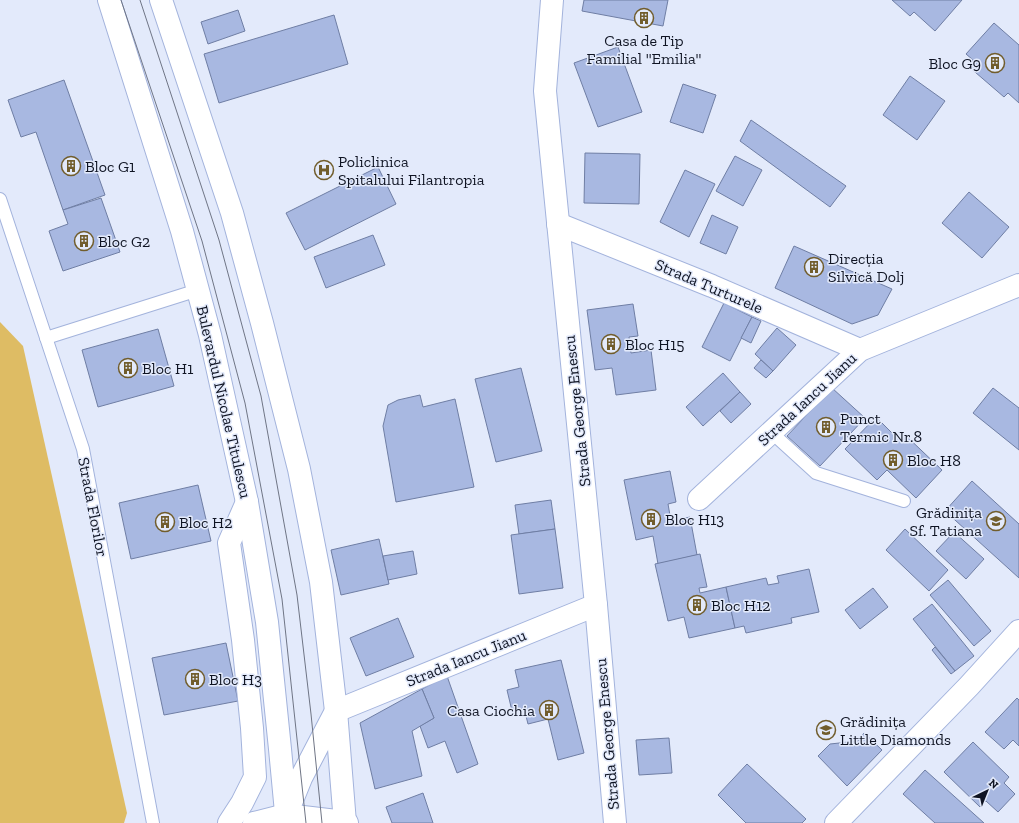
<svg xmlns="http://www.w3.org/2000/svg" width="1019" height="823" viewBox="0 0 1019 823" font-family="'Zilla Slab',serif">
	<rect width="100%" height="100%" fill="#e3eafb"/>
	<path fill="#debc64" d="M 0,322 L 23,346 L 127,813 L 124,823 L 0,823 Z"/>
	<g fill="#a8b8e1" stroke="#6f7ea4">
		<path d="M 584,0 L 668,0 L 663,26 L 582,11 Z"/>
		<path d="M 892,0 L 962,0 L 935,31 L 914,12 L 910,16 Z"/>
		<path d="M 238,10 L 245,31 L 208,44 L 201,22 Z"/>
		<path d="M 334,15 L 348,64 L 219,103 L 204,54 Z"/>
		<path d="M 994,23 L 1019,45 L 1019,103 L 1008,93 L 1004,97 L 968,66 L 973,60 L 966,54 Z"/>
		<path d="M 618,47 L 642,112 L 598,127 L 574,63 Z"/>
		<path d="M 910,76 L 945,101 L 917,140 L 883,115 Z"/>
		<path d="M 64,80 L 105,195 L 63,210 L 36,132 L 21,137 L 8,100 Z"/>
		<path d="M 683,84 L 716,95 L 703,133 L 670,122 Z"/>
		<path d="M 751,120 L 846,186 L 830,207 L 740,141 Z"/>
		<path d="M 585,153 L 640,154 L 639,204 L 584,203 Z"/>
		<path d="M 735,156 L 762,170 L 743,206 L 716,191 Z"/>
		<path d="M 378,167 L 396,204 L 305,250 L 286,213 Z"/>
		<path d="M 685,170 L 715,184 L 689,237 L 660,222 Z"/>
		<path d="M 969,192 L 1009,227 L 982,258 L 942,223 Z"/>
		<path d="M 101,198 L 120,252 L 63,271 L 49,231 L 68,224 L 63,210 Z"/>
		<path d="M 712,215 L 738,227 L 726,254 L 700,243 Z"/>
		<path d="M 373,235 L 385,265 L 326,288 L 314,257 Z"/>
		<path d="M 794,246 L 892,289 L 878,315 L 852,324 L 775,288 Z"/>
		<path d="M 724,303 L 752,317 L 730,361 L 702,347 Z"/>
		<path d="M 633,304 L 638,336 L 629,337 L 631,353 L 651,350 L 656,390 L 616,395 L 612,368 L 595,370 L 587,310 Z"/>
		<path d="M 752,317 L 761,321 L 751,343 L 741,338 Z"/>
		<path d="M 777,328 L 796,345 L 773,371 L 755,354 Z"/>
		<path d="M 158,329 L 174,386 L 98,407 L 82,350 Z"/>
		<path d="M 761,360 L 773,371 L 766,378 L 754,368 Z"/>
		<path d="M 521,368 L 542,451 L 496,462 L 475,379 Z"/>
		<path d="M 723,373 L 740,392 L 703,426 L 686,407 Z"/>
		<path d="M 832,388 L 865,418 L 820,466 L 787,436 Z"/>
		<path d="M 993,388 L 1019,408 L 1019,450 L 973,413 Z"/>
		<path d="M 740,392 L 751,404 L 731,423 L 720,411 Z"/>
		<path d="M 420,395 L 423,407 L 455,399 L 474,487 L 396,502 L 383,426 L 388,405 L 398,400 Z"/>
		<path d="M 876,417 L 895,436 L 901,431 L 942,470 L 916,498 L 887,470 L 877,480 L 845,449 Z"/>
		<path d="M 670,471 L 676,502 L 668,504 L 671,521 L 690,517 L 697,555 L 658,564 L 653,536 L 636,540 L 624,480 Z"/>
		<path d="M 972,481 L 1019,524 L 1019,578 L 945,511 Z"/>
		<path d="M 198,485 L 211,541 L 131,559 L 119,503 Z"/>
		<path d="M 551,500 L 555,529 L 519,534 L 515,505 Z"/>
		<path d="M 555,529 L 563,588 L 519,594 L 511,535 Z"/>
		<path d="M 905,529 L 948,570 L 929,591 L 886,550 Z"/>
		<path d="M 954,532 L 984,559 L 966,579 L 936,551 Z"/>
		<path d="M 379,539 L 389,584 L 341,595 L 331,550 Z"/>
		<path d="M 413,551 L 417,574 L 388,580 L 383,556 Z"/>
		<path d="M 700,554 L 707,587 L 699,588 L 700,593 L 726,587 L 735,628 L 689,638 L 684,617 L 668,621 L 655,564 Z"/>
		<path d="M 809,569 L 819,612 L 791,618 L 792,623 L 746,633 L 744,626 L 735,628 L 726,587 L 766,578 L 768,585 L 779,583 L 777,576 Z"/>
		<path d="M 948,580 L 991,631 L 974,646 L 930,595 Z"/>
		<path d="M 873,588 L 888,607 L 860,629 L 845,610 Z"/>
		<path d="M 932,604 L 974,656 L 955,671 L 913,619 Z"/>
		<path d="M 398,618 L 414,657 L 366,676 L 350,638 Z"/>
		<path d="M 226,643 L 238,701 L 164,715 L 152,658 Z"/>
		<path d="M 935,647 L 955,671 L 951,674 L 932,650 Z"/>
		<path d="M 561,660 L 584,753 L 558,760 L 548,719 L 528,724 L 524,708 L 512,711 L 507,690 L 519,687 L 515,670 Z"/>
		<path d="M 447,676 L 478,764 L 457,773 L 445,741 L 428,748 L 420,726 L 434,718 L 422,689 Z"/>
		<path d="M 422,689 L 434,718 L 412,731 L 422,776 L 375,789 L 360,723 Z"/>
		<path d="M 1017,698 L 1019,700 L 1019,746 L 1013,740 L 1004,749 L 985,732 Z"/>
		<path d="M 864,733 L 882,750 L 847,786 L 818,756 L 830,744 L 858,741 Z"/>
		<path d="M 669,738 L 672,773 L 639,775 L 636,740 Z"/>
		<path d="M 973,742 L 1009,777 L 1004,783 L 1015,794 L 998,812 L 986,801 L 980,807 L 944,772 Z"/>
		<path d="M 747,764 L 806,819 L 802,823 L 746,823 L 718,795 Z"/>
		<path d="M 925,770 L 984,823 L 935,823 L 903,794 Z"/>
		<path d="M 423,793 L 433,823 L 392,823 L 386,807 Z"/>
	</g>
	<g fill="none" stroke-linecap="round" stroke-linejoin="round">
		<defs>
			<g id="service">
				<path d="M 0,199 L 83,449 L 153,823"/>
				<path d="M 46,338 L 198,290"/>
				<path d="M 771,432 L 816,473 L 904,501"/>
			</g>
			<g id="minor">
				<path d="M 558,224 L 712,286 L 860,350"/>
				<path d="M 699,499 L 860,350 L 1019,285"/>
			</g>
			<g id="tertiary">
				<path d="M 552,0 L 545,91 L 596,605 L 615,823"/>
				<path d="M 286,815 L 301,778 L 336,711 L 596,605"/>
				<path d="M 229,823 L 242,803 L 255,777 L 252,728 L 243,640 L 229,543 L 247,502"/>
				<path d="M 254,823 L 286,815 L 345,822 L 347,823"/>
			</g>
			<g id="secondary">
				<path d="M 109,0 L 182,231 L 210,335 L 247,502 L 267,622 L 280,749 L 287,823"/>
				<path d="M 161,0 L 232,213 L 262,323 L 299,469 L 321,582 L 336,711 L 345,823"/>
				<path d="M 836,823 L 969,686 L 1019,631"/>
			</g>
		</defs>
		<use href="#service" stroke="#a3b3dc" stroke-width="14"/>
		<use href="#minor" stroke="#a3b3dc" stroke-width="24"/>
		<use href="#tertiary" stroke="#a3b3dc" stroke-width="24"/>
		<use href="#secondary" stroke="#a3b3dc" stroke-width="24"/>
		<use href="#service" stroke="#fff" stroke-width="12"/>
		<use href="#minor" stroke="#fff" stroke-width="22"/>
		<use href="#tertiary" stroke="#fff" stroke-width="22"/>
		<use href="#secondary" stroke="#fff" stroke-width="22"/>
		<g stroke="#6f7585" stroke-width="1">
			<path d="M 121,0 L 202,241 L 245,403 L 282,599 L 306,823"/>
			<path d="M 140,0 L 219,240 L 261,396 L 297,595 L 311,714 L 322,823"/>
		</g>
	</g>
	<defs>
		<symbol id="building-ring" viewBox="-11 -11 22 22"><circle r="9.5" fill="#e3eafb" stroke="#715d2c" stroke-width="1.5"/><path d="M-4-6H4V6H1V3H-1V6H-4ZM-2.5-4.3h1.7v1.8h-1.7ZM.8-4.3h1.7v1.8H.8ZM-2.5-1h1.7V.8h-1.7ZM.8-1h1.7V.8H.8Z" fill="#715d2c"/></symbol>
		<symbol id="hospital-ring" viewBox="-11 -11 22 22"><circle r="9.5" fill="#e3eafb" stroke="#715d2c" stroke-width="1.5"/><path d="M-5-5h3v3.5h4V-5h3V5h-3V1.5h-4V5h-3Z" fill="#715d2c"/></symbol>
		<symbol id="school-ring" viewBox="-11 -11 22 22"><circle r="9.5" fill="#e3eafb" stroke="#715d2c" stroke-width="1.5"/><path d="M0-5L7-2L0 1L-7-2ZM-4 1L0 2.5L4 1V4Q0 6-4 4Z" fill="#715d2c"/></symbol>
	</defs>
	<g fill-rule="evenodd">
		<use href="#building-ring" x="633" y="7" width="22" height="22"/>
		<use href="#building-ring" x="984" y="52" width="22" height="22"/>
		<use href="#building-ring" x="60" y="155" width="22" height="22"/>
		<use href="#hospital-ring" x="313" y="159" width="22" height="22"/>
		<use href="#building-ring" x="73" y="230" width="22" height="22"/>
		<use href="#building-ring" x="803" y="256" width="22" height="22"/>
		<use href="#building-ring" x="600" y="333" width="22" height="22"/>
		<use href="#building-ring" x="117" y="357" width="22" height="22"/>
		<use href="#building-ring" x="815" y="416" width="22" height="22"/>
		<use href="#building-ring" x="882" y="449" width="22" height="22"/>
		<use href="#building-ring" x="640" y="508" width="22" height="22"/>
		<use href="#school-ring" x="985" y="510" width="22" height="22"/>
		<use href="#building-ring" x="154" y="511" width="22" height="22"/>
		<use href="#building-ring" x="686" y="594" width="22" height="22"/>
		<use href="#building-ring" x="184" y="668" width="22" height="22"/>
		<use href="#building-ring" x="538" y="699" width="22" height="22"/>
		<use href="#school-ring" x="815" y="719" width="22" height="22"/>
	</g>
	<g text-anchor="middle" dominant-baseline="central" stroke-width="3" stroke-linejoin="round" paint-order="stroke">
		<g font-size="16" fill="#0f1423" stroke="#e3eafb" text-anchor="start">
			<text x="644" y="40" text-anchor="middle">Casa de Tip<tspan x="644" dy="18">Familial "Emilia"</tspan></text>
			<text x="981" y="63" text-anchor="end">Bloc G9</text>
			<text x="338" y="161">Policlinica<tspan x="338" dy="18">Spitalului Filantropia</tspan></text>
			<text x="85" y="166">Bloc G1</text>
			<text x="98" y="241">Bloc G2</text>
			<text x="828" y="258">Direcția<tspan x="828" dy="18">Silvică Dolj</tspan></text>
			<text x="625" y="344">Bloc H15</text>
			<text x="142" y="368">Bloc H1</text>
			<text x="840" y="418">Punct<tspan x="840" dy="18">Termic Nr.8</tspan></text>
			<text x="907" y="460">Bloc H8</text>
			<text x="982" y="512" text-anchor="end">Grădinița<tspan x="982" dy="18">Sf. Tatiana</tspan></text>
			<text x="665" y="519">Bloc H13</text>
			<text x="179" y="522">Bloc H2</text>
			<text x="711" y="605">Bloc H12</text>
			<text x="209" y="679">Bloc H3</text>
			<text x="535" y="710" text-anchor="end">Casa Ciochia</text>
			<text x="840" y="721">Grădinița<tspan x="840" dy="18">Little Diamonds</tspan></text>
		</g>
		<g font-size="16" fill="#0f1423" stroke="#e3eafb">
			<text transform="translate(709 286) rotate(23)">Strada Turturele</text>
			<text transform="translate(807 399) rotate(-43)">Strada Iancu Jianu</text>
			<text transform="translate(224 402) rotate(77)">Bulevardul Nicolae Titulescu</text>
			<text transform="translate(577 411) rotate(-96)">Strada George Enescu</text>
			<text transform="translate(93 507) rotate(79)">Strada Florilor</text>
			<text transform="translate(466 658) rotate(-22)">Strada Iancu Jianu</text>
			<text transform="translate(607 734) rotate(-95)">Strada George Enescu</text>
		</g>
	</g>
	<g transform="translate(987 791) rotate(43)" stroke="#e3eafb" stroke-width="3" paint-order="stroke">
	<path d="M0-3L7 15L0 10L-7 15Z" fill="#0f1423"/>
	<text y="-6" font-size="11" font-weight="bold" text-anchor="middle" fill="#0f1423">N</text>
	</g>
</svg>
